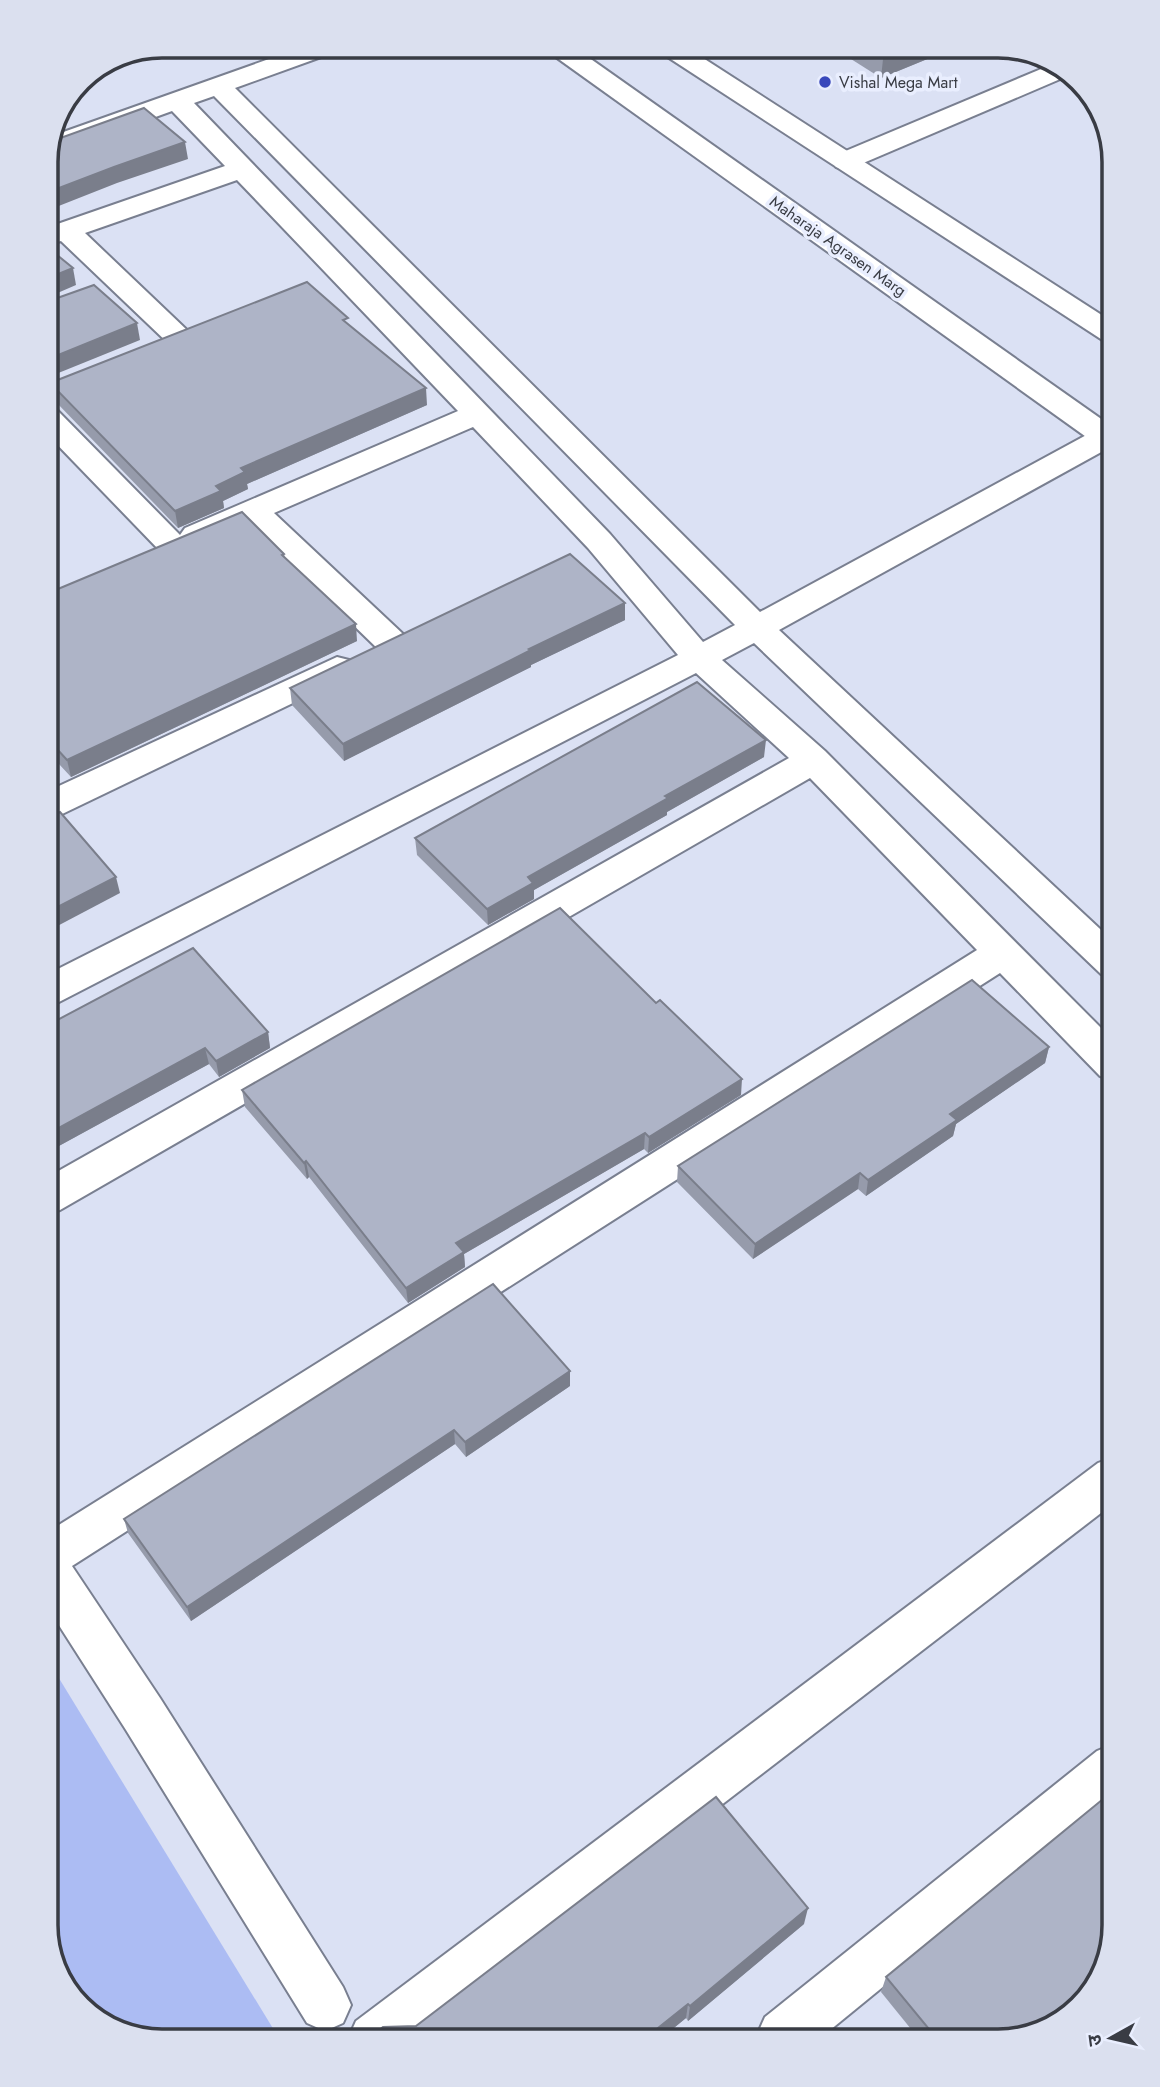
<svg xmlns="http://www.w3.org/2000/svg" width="1160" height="2087" viewBox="0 0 1160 2087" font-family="Jost,'Noto Sans Devanagari',sans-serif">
	<rect width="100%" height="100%" fill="#dbe1f4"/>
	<path fill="#acbcf3" d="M 46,1657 L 277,2035 L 269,2040 L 155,2041 L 97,2022 L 55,1970 L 46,1925 Z"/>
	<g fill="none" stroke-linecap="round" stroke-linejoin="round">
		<defs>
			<g id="minor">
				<path d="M 324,52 L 321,57 L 235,88 L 760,612 L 1103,426 L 1114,424 L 1114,445 L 779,630 L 1114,942 L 1114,978 L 1101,974 L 754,643 L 722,660 L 825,751 L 1114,1041 L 1114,1080 L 1100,1076 L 1000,973 L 72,1566 L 160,1698 L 343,1987 L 351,2005 L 343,2023 L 325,2031 L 307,2023 L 126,1730 L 46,1605 L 46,1533 L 977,950 L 810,778 L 60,1210 L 46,1214 L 46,1178 L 789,758 L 696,673 L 59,1002 L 46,1006 L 46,975 L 678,655 L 588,548 L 473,427 L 274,513 L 403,634 L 408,642 L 403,650 L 391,653 L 379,650 L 249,524 C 230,532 207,548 186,543 L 188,545 L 183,552 L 172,555 L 161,552 L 46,433 L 46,407 L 57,410 L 180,535 L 185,528 L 458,411 L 237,180 L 85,233 L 189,332 L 193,338 L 189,344 L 179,347 L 169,344 L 61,241 L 46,245 L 46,228 L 225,166 L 172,111 L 59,152 L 47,153 L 55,135 L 286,53 ZM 214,96 L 735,625 L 703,642 L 610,534 L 194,103 Z"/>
				<path d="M 1053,64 L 1069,69 L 1072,74 L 854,167 L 845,169 L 836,167 L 832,161 L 836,155 Z"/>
				<path d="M 337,657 L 349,660 L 354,668 L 349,676 L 58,816 L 46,819 L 46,792 Z"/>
				<path d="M 1114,1457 L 1114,1503 L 417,2039 L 348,2039 L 356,2021 L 1098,1463 Z"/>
				<path d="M 1114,1744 L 1114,1798 L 824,2035 L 757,2035 L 765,2017 L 1097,1751 Z"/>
			</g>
			<g id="tertiary">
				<path d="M 660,49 L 689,49 L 1114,323 L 1114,344 L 1104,341 L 663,54 Z"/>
				<path d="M 550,50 L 578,50 L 1114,428 L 1114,451 L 1103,449 L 553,55 Z"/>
			</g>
		</defs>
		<use href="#minor" stroke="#797f90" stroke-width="4"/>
		<use href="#tertiary" stroke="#797f90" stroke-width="4"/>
		<use href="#minor" fill="#fff" fill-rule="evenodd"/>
		<use href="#tertiary" fill="#fff" fill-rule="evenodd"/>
	</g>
	<g fill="#969bab">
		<path d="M 959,46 L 881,78 L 832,47 Z"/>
		<path d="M 348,324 L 427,405 L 247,484 L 248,489 L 223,501 L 224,508 L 178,528 L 54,400 L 50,383 Z"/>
		<path d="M 284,554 L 285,558 L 357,641 L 71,777 L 46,750 L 46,594 Z"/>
		<path d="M 625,603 L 625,620 L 531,665 L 531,667 L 344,761 L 292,705 L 290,688 Z"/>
		<path d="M 764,757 L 667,812 L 667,815 L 534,890 L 534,899 L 488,925 L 417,855 L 415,838 Z"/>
		<path d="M 46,1026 L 268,1032 L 270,1048 L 219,1077 L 209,1064 L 46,1153 Z"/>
		<path d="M 1049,1047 L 1045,1063 L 956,1124 L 953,1136 L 866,1196 L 858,1189 L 753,1259 L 677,1182 L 678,1166 Z"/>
		<path d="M 242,1090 L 741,1095 L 648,1153 L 644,1149 L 464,1254 L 465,1267 L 408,1303 L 309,1177 L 307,1179 L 245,1107 Z"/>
		<path d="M 570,1386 L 466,1457 L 455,1444 L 191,1621 L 128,1533 L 124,1519 Z"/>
		<path d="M 804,1924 L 688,2021 L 686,2018 L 664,2036 L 368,2039 Z"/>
		<path d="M 886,1977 L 1043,2032 L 915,2034 L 881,1992 Z"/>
	</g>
	<g fill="#7a7e8b">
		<path d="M 959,46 L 881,78 L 884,50 L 891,47 Z"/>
		<path d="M 185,142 L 188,159 L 117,183 L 46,211 L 46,193 L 114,167 Z"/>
		<path d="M 73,268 L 76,285 L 46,298 L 46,279 Z"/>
		<path d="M 137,323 L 140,340 L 46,378 L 46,360 Z"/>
		<path d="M 426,388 L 427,405 L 247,484 L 248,489 L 223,501 L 224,508 L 178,528 L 175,511 L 216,486 L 241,468 Z"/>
		<path d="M 625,603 L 625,620 L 531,665 L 531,667 L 344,761 L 343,744 L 529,649 Z"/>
		<path d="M 356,624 L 357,641 L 71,777 L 67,760 Z"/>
		<path d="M 766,740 L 764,757 L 667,812 L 667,815 L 534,890 L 534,899 L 488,925 L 487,909 L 528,877 L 665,796 Z"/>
		<path d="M 116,877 L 120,893 L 46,932 L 46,913 Z"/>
		<path d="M 268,1032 L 270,1048 L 219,1077 L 216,1061 Z"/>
		<path d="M 1049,1047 L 1045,1063 L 956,1124 L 953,1136 L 866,1196 L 868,1180 L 950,1114 Z"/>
		<path d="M 205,1048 L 209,1064 L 46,1153 L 46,1135 Z"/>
		<path d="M 742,1079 L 741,1095 L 648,1153 L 649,1137 Z"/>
		<path d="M 645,1133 L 644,1149 L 464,1254 L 465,1267 L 408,1303 L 406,1288 L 456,1243 Z"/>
		<path d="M 306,1161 L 309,1177 L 307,1179 L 304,1163 Z"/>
		<path d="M 860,1173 L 858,1189 L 753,1259 L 755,1244 Z"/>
		<path d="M 570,1371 L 570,1386 L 466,1457 L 465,1442 Z"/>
		<path d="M 454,1430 L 455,1444 L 191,1621 L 187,1607 Z"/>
		<path d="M 808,1908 L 804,1924 L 688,2021 L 690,2006 Z"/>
		<path d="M 688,2004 L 686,2018 L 664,2036 L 648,2036 Z"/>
	</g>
	<g fill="#aeb4c7" stroke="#7a7e8b" stroke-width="2">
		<path d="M 144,108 L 185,142 L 114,167 L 46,193 L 46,155 L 52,141 Z"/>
		<path d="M 46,246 L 73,268 L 46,279 Z"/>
		<path d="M 307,282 L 348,318 L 343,320 L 426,388 L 241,468 L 245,472 L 216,486 L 221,491 L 175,511 L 50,383 Z"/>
		<path d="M 94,285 L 137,323 L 46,360 L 46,302 Z"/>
		<path d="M 242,512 L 284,554 L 282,555 L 356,624 L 67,760 L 46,737 L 46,594 Z"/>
		<path d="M 570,554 L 625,603 L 529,649 L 531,650 L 343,744 L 290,688 Z"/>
		<path d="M 697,682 L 766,740 L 665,796 L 668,798 L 528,877 L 533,883 L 487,909 L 415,838 Z"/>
		<path d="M 60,812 L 116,877 L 46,913 L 46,819 Z"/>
		<path d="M 560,908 L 656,1003 L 660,1000 L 742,1079 L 649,1137 L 645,1133 L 456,1243 L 464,1252 L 406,1288 L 306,1161 L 304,1163 L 242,1090 Z"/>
		<path d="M 193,948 L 268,1032 L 216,1061 L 205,1048 L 46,1135 L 46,1026 Z"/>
		<path d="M 972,980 L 1049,1047 L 950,1114 L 957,1120 L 868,1180 L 860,1173 L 755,1244 L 678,1166 Z"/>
		<path d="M 493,1284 L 570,1371 L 465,1442 L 454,1430 L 187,1607 L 124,1519 Z"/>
		<path d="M 1114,1790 L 1114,1925 L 1095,1989 L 1043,2032 L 933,2034 L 886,1977 Z"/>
		<path d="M 716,1797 L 808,1908 L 690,2006 L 688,2004 L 648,2036 L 368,2039 L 383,2027 L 416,2026 Z"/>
	</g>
	<circle fill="#3948bb" stroke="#e9eefe" stroke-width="2.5" cx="825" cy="82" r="7"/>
	<g text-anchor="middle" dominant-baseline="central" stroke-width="7" stroke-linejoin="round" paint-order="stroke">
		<g font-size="16" fill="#393c44" stroke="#e9eefe" text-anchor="start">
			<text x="839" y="82">Vishal Mega Mart</text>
		</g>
		<g font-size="16" fill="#393c44" stroke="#e9eefe">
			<text transform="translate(838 246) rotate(35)">Maharaja Agrasen Marg</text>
		</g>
	</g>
	<path d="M0 0H1160V2087H0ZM162 58H998A104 104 0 0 1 1102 162V1925A104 104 0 0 1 998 2029H162A104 104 0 0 1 58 1925V162A104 104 0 0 1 162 58Z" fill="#dbe0ef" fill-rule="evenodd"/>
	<path fill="none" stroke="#393c44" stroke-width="3.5" d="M162 58H998A104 104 0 0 1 1102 162V1925A104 104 0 0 1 998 2029H162A104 104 0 0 1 58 1925V162A104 104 0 0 1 162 58Z"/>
	<g transform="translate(1111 2038) rotate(262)" stroke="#e9eefe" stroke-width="5" paint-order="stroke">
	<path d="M0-5L12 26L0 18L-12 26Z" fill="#393c44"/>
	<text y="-10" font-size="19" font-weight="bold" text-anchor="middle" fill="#393c44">उ</text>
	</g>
</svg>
